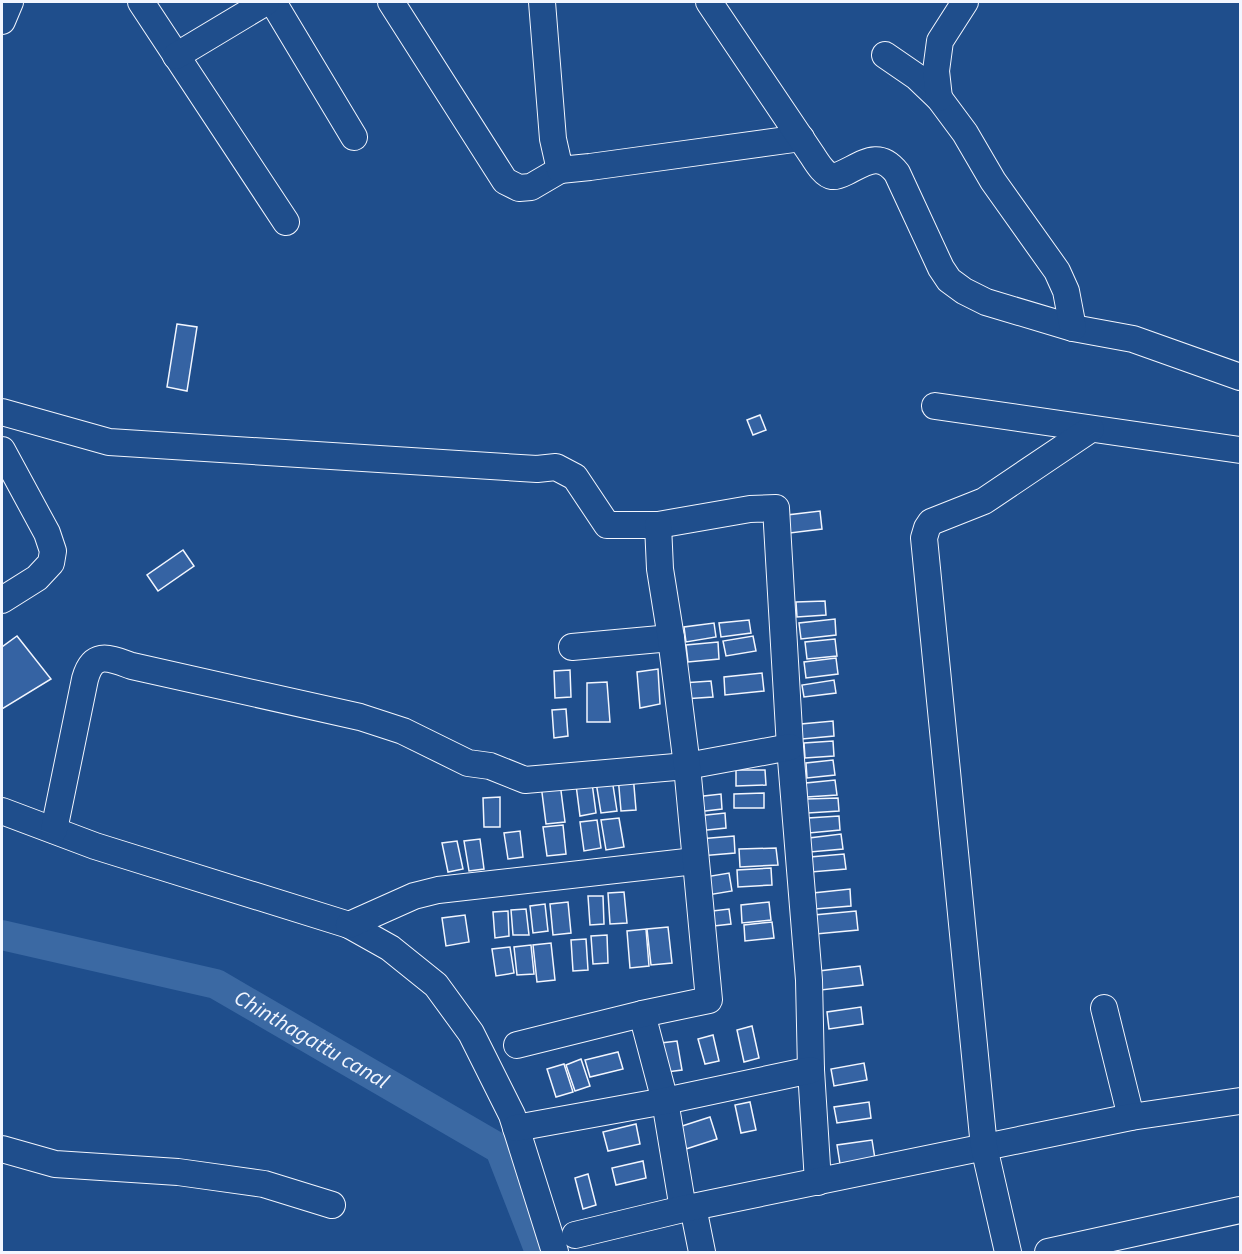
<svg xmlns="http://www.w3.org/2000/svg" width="1242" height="1254" viewBox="0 0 1242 1254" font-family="'Source Sans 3',sans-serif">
	<rect width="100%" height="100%" fill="#1f4e8c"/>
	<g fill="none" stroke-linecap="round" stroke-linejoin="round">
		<path stroke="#3b69a3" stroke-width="30" id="s1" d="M 2,935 L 216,984 L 500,1149 L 540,1252"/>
	</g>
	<g fill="#3563a3" stroke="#f2f6ff" stroke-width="1.5">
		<path d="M 177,324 L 197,327 L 187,391 L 167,387 Z"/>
		<path d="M 760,415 L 766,430 L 753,435 L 747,420 Z"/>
		<path d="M 820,511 L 822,529 L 790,533 L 787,515 Z"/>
		<path d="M 183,550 L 194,566 L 158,591 L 147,575 Z"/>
		<path d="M 825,601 L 826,615 L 797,617 L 796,602 Z"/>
		<path d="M 835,619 L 836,635 L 801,639 L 799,623 Z"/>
		<path d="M 749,620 L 751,633 L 721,637 L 719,623 Z"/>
		<path d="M 714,623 L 716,637 L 686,642 L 684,627 Z"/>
		<path d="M 17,636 L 51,679 L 2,709 L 2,647 Z"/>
		<path d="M 753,636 L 756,651 L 726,656 L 723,641 Z"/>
		<path d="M 835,639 L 837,656 L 807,659 L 805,642 Z"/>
		<path d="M 718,642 L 719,659 L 688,662 L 686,645 Z"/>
		<path d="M 836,658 L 838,674 L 806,678 L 804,662 Z"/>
		<path d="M 658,669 L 660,704 L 640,708 L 637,672 Z"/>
		<path d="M 570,670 L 571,697 L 555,698 L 554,671 Z"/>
		<path d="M 762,673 L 764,691 L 725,695 L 724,677 Z"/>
		<path d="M 834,680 L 836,693 L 804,697 L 802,685 Z"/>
		<path d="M 711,681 L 713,697 L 683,699 L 682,683 Z"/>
		<path d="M 607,682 L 610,722 L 587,722 L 587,683 Z"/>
		<path d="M 566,709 L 568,736 L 554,738 L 552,710 Z"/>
		<path d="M 833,721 L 834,736 L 802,739 L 801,724 Z"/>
		<path d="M 833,741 L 834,756 L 805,758 L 804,743 Z"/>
		<path d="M 833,760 L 835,775 L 807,778 L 806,763 Z"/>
		<path d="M 736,770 L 765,770 L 766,785 L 736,786 Z"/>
		<path d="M 633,774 L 636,810 L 621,811 L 618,776 Z"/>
		<path d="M 612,779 L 617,811 L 601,813 L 596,782 Z"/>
		<path d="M 835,780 L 837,795 L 807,797 L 806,783 Z"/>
		<path d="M 560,783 L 565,822 L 546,824 L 541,785 Z"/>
		<path d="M 592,783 L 596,813 L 580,816 L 576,785 Z"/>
		<path d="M 764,793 L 764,808 L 734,808 L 734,794 Z"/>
		<path d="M 721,794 L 722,809 L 697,812 L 695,797 Z"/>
		<path d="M 500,797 L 500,827 L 484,827 L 483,798 Z"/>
		<path d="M 838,798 L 839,811 L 808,813 L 807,799 Z"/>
		<path d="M 725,813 L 726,828 L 698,831 L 697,816 Z"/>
		<path d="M 839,816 L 840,830 L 809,833 L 808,818 Z"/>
		<path d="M 619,818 L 624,847 L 606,850 L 601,820 Z"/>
		<path d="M 597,820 L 601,848 L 584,851 L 580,822 Z"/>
		<path d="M 563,825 L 566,854 L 547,856 L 543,827 Z"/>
		<path d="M 520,831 L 523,857 L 508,859 L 504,833 Z"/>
		<path d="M 841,834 L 843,849 L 810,852 L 809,838 Z"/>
		<path d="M 734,836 L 735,853 L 700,856 L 699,839 Z"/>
		<path d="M 480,839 L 484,869 L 469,871 L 464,841 Z"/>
		<path d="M 457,841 L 463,869 L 448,872 L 442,843 Z"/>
		<path d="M 776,848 L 778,865 L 740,867 L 739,849 Z"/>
		<path d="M 844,854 L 846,869 L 811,872 L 810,857 Z"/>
		<path d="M 771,868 L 772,885 L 738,887 L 737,870 Z"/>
		<path d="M 729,873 L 732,891 L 702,896 L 699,878 Z"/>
		<path d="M 850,889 L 851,906 L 815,909 L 813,893 Z"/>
		<path d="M 624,892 L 627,923 L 610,924 L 608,893 Z"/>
		<path d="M 588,896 L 603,896 L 604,924 L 590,925 Z"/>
		<path d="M 568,902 L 571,933 L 553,935 L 550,904 Z"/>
		<path d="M 769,902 L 771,920 L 742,923 L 741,905 Z"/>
		<path d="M 545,904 L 548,931 L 533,933 L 530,906 Z"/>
		<path d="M 526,909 L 529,935 L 513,935 L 511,910 Z"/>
		<path d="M 729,909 L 731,924 L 705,927 L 704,912 Z"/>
		<path d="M 508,911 L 509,936 L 495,938 L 493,912 Z"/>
		<path d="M 856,911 L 858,930 L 816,934 L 814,915 Z"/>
		<path d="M 465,915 L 469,942 L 446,946 L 442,918 Z"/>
		<path d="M 772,922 L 774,938 L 745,941 L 744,925 Z"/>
		<path d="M 668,927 L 672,963 L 651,965 L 647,929 Z"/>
		<path d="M 646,929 L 649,966 L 630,968 L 627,931 Z"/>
		<path d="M 607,935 L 608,963 L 593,964 L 591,936 Z"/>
		<path d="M 586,939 L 588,970 L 573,971 L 571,940 Z"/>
		<path d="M 551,943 L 555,980 L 537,982 L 533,945 Z"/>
		<path d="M 531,945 L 534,974 L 517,975 L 514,947 Z"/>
		<path d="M 510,947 L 514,973 L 496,976 L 492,949 Z"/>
		<path d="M 860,966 L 863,985 L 821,990 L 819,971 Z"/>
		<path d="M 861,1007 L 863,1024 L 829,1029 L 827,1012 Z"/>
		<path d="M 752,1026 L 759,1058 L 744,1062 L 737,1030 Z"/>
		<path d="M 713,1035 L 719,1061 L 705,1064 L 698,1039 Z"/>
		<path d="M 677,1041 L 682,1070 L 667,1072 L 661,1043 Z"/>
		<path d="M 618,1052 L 623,1069 L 590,1077 L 585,1060 Z"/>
		<path d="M 581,1059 L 590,1086 L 575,1091 L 566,1065 Z"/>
		<path d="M 864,1063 L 867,1080 L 834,1086 L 831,1069 Z"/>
		<path d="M 564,1064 L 573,1092 L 556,1097 L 547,1069 Z"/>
		<path d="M 750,1102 L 756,1130 L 741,1133 L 735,1105 Z"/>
		<path d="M 869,1102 L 871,1118 L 837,1123 L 834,1107 Z"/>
		<path d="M 710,1117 L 717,1139 L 686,1149 L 679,1127 Z"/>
		<path d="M 636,1124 L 640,1144 L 608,1151 L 603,1132 Z"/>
		<path d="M 872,1140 L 875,1159 L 840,1164 L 837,1145 Z"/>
		<path d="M 643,1161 L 646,1178 L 616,1185 L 612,1168 Z"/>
		<path d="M 588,1174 L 596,1205 L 583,1209 L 575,1178 Z"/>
	</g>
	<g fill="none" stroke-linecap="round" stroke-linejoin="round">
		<defs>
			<g id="street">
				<path d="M 141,2 L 286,222"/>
				<path d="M 273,2 L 354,137"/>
				<path d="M 391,2 L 505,181 L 519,188 L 531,187 L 560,170"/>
				<path d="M 542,2 L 553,139 L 560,170 L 590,167 L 801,138"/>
				<path d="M 709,2 L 812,155 C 816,161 824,175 832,176 C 836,177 842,174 846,172 C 866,162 880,151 897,173 L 941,268 L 949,280 L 964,291 L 986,302 L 1073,328 L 1133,339 L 1240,377"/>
				<path d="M 2,21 L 10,2"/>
				<path d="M 885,55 L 917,77 L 939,98 L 965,133 L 993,181 L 1057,271 L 1066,291 L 1073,328"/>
				<path d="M 176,56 L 266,2"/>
				<path d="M 939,98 L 936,71 L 940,41 L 965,2"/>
				<path d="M 935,406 L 1240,450"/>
				<path d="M 2,412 L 109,442 L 537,469 L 556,467 L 575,477 L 607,525 L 658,525 L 750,509 L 776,508 L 790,747 L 809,980 L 811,1070 L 818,1182"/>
				<path d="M 2,450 L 47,533 L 53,551 L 51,563 L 37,578 L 2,600"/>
				<path d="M 572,647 L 671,638"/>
				<path d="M 2,811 L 95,846 L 349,925 L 390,948 L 436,985 L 471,1033 L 512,1115 L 555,1252"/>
				<path d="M 54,830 L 85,679 C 93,650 109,658 132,666 L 360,717 L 403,731 L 468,763 L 490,766 L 525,780 L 687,766 L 790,747"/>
				<path d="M 349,925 L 414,896 L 438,890 L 695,861"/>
				<path d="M 1104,1008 L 1131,1117"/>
				<path d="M 642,1014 L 665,1101 L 683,1209"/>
				<path d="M 517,1045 L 642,1014 L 709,1000 L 687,766 L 671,638 L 660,569 L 658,525"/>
				<path d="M 516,1128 L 665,1101 L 811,1070"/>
				<path d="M 2,1149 L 55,1164 L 178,1172 L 264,1184 L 332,1205"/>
				<path d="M 693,1207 L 702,1252"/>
				<path d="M 575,1235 L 683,1209 L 1131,1117 L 1240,1101"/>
				<path d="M 1008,1252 L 984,1147 L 924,538 L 927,528 L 931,522 L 984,501 L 1091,429"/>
				<path d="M 1048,1252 L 1240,1210"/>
			</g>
		</defs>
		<use href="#street" stroke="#f2f6ff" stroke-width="28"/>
		<use href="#street" stroke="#1f4e8c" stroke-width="26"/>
	</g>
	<g text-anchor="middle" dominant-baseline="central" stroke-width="4.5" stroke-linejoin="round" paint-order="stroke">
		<g font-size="22" font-style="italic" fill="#f2f6ff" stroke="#1f4e8c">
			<text stroke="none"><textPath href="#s1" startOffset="330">Chinthagattu canal</textPath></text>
		</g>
	</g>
	<rect width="1242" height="1254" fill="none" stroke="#f2f6ff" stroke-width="6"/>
</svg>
